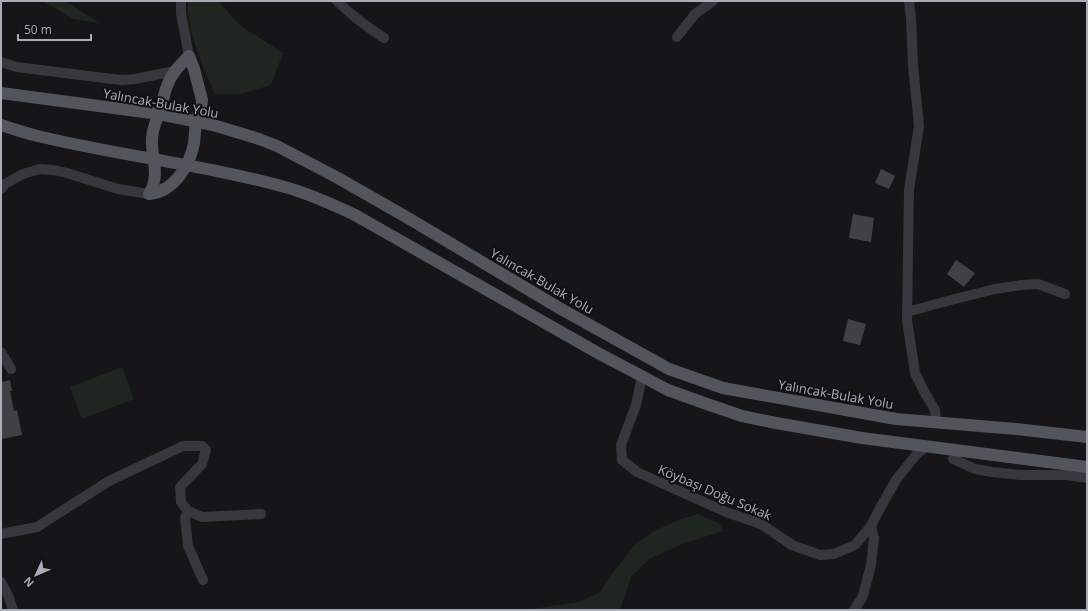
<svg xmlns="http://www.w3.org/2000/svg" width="1088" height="611" viewBox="0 0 1088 611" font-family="'Open Sans',sans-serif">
	<rect width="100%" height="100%" fill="#161618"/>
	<g fill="#1e261f">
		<path d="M 43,1 L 65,1 L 100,23 L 73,19 Z"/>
		<path d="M 188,1 L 218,1 L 241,26 L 283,53 L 271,85 L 240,94 L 215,94 C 204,70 185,27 188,1 Z"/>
		<path d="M 122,367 L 134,399 L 82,419 L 70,387 Z"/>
		<path d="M 698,514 L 719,523 L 723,531 L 682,544 L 649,559 L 631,577 L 620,610 L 525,610 L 579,602 L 600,592 L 611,575 L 636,543 L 656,530 L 681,519 Z"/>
	</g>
	<g fill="#404145">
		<path d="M 881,169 L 895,176 L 889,189 L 875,183 Z"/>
		<path d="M 853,214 L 874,218 L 871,242 L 849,238 Z"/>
		<path d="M 956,260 L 975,273 L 964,287 L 947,274 Z"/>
		<path d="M 848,319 L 866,324 L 860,345 L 843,341 Z"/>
		<path d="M 10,380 L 12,391 L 10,391 L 14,411 L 17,410 L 22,435 L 1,439 L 1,382 Z"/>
	</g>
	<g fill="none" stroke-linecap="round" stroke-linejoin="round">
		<g stroke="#37383d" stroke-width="10">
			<path d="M 181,1 L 181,13 L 189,56"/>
			<path d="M 337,1 C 351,15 367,27 384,38"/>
			<path d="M 909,1 L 911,18 L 913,65 L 919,126 L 909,190 L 907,320 L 915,373 L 926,395 L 935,410 L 936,422"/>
			<path d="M 677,37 L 695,14 L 713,1"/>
			<path d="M 1,62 L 17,67 L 104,78 L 122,80 L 135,79 L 175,71"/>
			<path d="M 1,189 L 5,184 L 23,174 L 40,169 L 54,170 L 67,173 L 118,189 L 149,194"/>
			<path d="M 907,312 L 947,301 L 995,289 L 1021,285 L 1038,284 L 1065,294"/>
			<path d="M 1,352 L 11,369"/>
			<path d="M 642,376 L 636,405 L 621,445 L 622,460 L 637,472 L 726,512 L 761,524 L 792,545 L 820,555 L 834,554 L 855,545 L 871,526 L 879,510 L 896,480 L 916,455 L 927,446"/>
			<path d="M 953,459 L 975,469 L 992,472 L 1020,475 L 1067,475 L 1087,478"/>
			<path d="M 188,511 L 185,518 L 188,546 L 203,580"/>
			<path d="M 1,534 L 37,527 L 109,481 L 183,446 L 202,446 L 206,450 L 202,464 L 180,487 L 181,502 L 188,511 L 202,517 L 261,514"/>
			<path d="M 1,582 L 8,595 L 13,610"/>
			<path d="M 854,610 L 863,596 L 871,565 L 874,538 L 871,526"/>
		</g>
		<g stroke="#53555c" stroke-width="12">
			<path d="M 189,56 L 194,69 L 202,100 C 202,108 198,114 196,121 C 195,128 195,136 194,143 C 190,165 174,192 149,194 C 161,174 151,159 152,139 C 152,129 157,119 160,110 C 163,102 164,93 167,86 C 171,74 180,65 189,56 Z"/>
			<path d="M 1,93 L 159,114 L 213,125 L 259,139 L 277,146 L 338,178 L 408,218 L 561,309 L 669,369 L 723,388 L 896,419 L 1016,429 L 1087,437"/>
			<path d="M 1,125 C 14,129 28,134 42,137 C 122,156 205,165 285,187 C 310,194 332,204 355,215 L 598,353 L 668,390 L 704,403 L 742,416 L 776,423 L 862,438 L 1087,467"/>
		</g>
	</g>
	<g text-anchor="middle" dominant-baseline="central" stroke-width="4" stroke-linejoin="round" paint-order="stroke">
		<g font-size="13" fill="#a8adb8" stroke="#111113">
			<text transform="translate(161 103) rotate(10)">Yalıncak-Bulak Yolu</text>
			<text transform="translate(542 281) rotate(30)">Yalıncak-Bulak Yolu</text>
			<text transform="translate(836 394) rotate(10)">Yalıncak-Bulak Yolu</text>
			<text transform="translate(715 492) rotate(23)">Köybaşı Doğu Sokak</text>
		</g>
	</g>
	<rect width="1088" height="611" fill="none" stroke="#a8adb8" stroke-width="4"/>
	<g transform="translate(36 575) rotate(226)" stroke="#111113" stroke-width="3" paint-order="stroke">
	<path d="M0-3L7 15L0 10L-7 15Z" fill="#a8adb8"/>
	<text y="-6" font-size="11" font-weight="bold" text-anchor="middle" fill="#a8adb8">N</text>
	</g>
	<path d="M18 34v6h73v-6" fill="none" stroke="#a8adb8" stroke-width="2"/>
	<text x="24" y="34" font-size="12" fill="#a8adb8" stroke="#111113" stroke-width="3" paint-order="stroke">50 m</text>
</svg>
